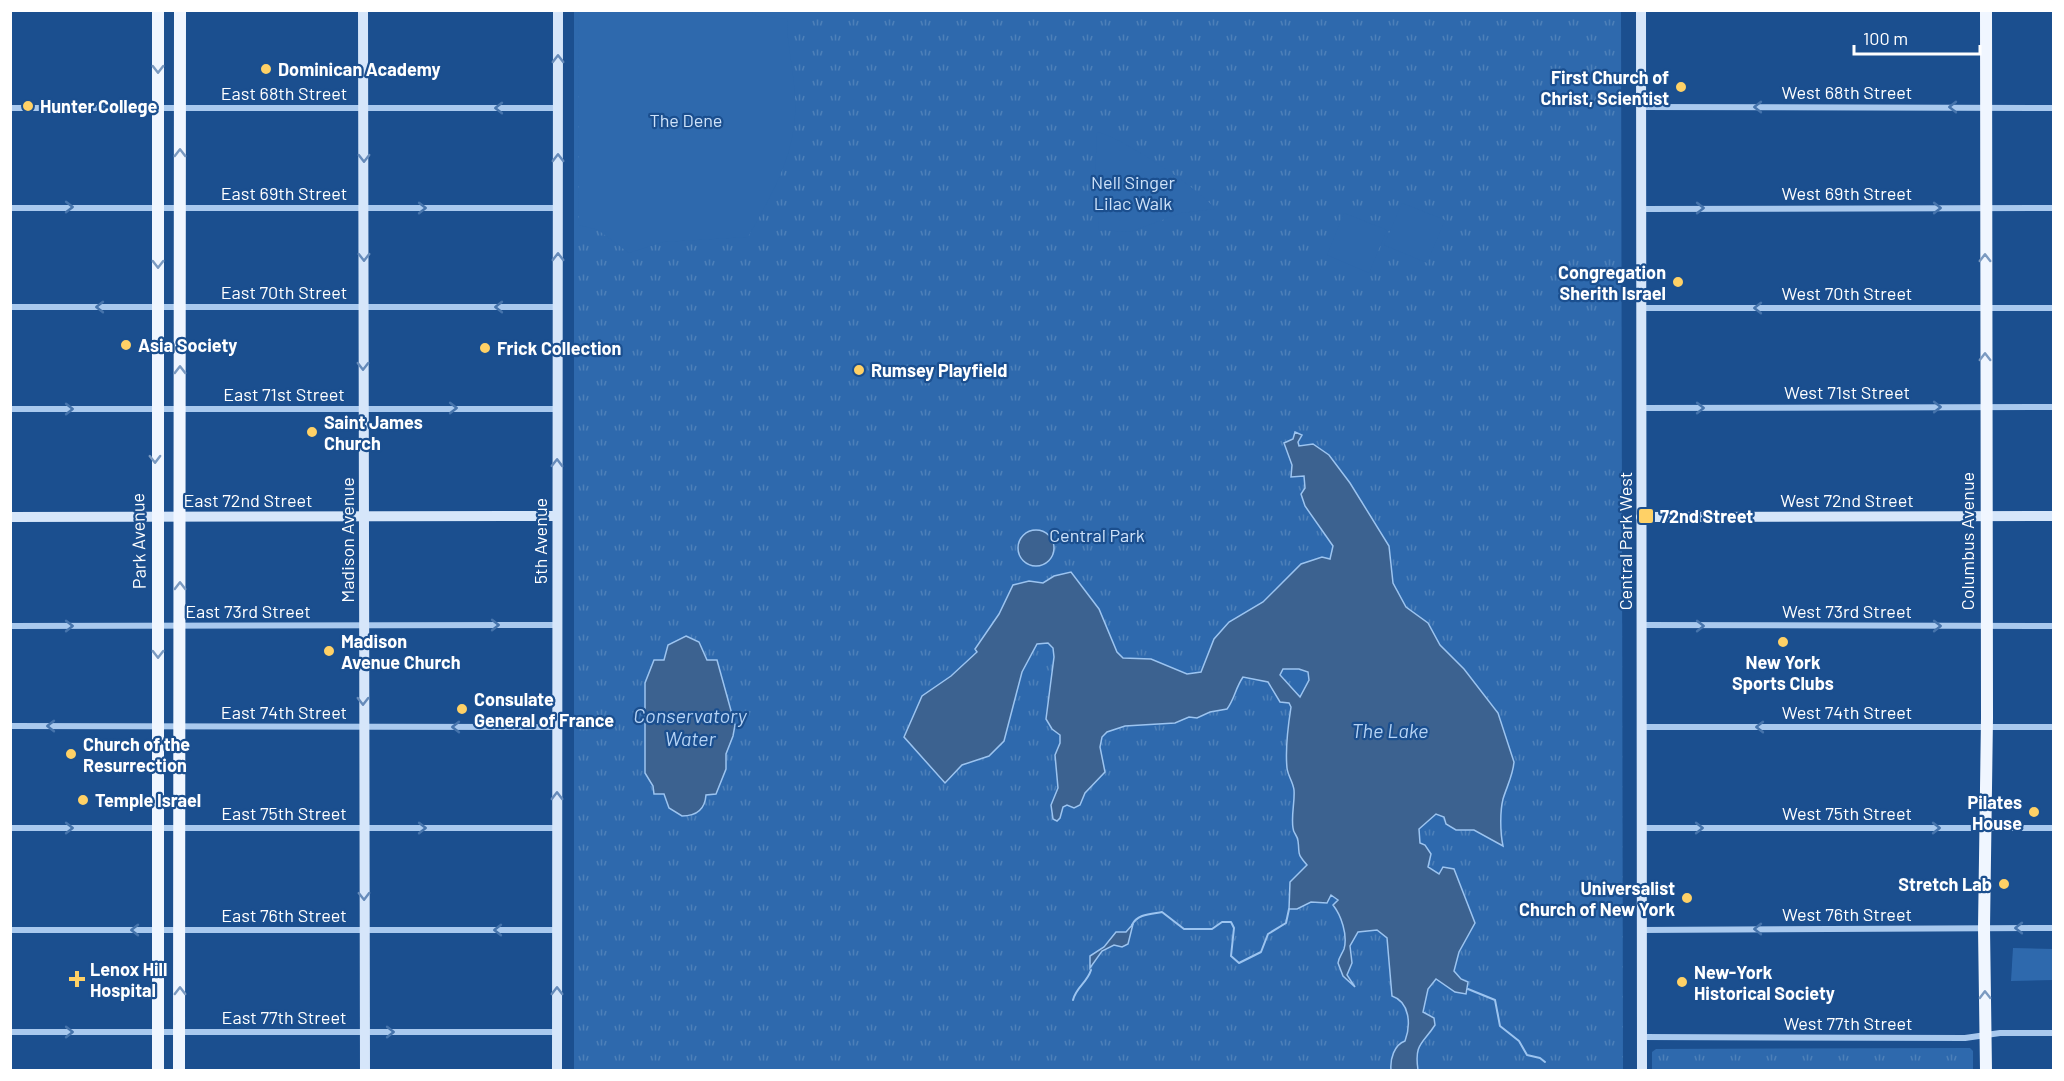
<svg xmlns="http://www.w3.org/2000/svg" width="2064" height="1081" viewBox="0 0 2064 1081" font-family="Barlow,sans-serif">
	<defs>
		<pattern id="park-tufts" width="24" height="20" patternUnits="userSpaceOnUse" patternTransform="scale(1.5)"><rect width="24" height="20" fill="#2e69ad"/><path d="M3 7l-1-3M5 7V3M7 7l1-3M15 17l-1-3M17 17v-4M19 17l1-3" fill="none" stroke="#4d80b9"/></pattern>
	</defs>
	<rect width="100%" height="100%" fill="#1b4f8f"/>
	<g fill="url(#park-tufts)">
		<path d="M 574,11 L 1621,11 L 1623,1070 L 574,1070 Z"/>
		<path d="M 1970,1048 L 1973,1051 L 1973,1070 L 1652,1070 L 1652,1052 L 1656,1049 Z"/>
	</g>
	<g fill="#2e69ad">
		<path d="M 748,10 L 757,16 L 787,19 C 787,46 794,71 795,98 C 798,151 773,192 748,237 L 663,242 L 629,253 L 598,230 L 579,225 L 578,11 Z"/>
		<path d="M 1097,132 C 1118,135 1203,191 1215,209 L 1181,213 L 1130,232 L 1099,230 L 1095,174 Z"/>
		<path d="M 1402,203 L 1445,220 L 1427,263 L 1384,245 Z"/>
		<path d="M 1344,213 L 1387,230 L 1369,273 L 1327,255 Z"/>
		<path d="M 2013,948 L 2053,949 L 2053,980 L 2011,981 Z"/>
	</g>
	<g fill="#3c6290" stroke="#9cc4f0" stroke-width="1.5" fill-rule="evenodd">
		<path d="M 1295,432 L 1302,435 L 1298,442 L 1299,446 L 1313,444 L 1329,455 L 1350,483 L 1389,546 L 1393,583 L 1406,607 L 1428,623 L 1440,645 L 1464,669 L 1498,713 L 1514,762 C 1513,775 1507,786 1503,799 C 1500,811 1500,832 1503,846 L 1474,830 L 1456,830 L 1446,824 L 1444,817 L 1436,814 L 1419,829 L 1420,843 L 1425,845 L 1431,854 L 1428,867 L 1439,874 L 1443,867 L 1454,869 L 1475,923 L 1459,952 L 1454,971 L 1461,979 L 1468,982 L 1466,994 L 1455,992 L 1436,979 L 1428,989 L 1423,1012 L 1434,1018 L 1435,1025 C 1423,1044 1414,1043 1418,1070 L 1391,1070 C 1390,1059 1394,1045 1405,1041 C 1411,1025 1410,1002 1392,996 L 1387,938 L 1377,930 L 1358,932 L 1350,946 L 1352,963 L 1347,975 L 1355,987 L 1343,976 L 1338,963 C 1339,957 1342,954 1344,949 C 1348,935 1341,915 1333,905 L 1338,900 L 1331,895 L 1327,903 L 1311,902 L 1297,909 L 1289,909 L 1290,882 L 1307,865 C 1296,852 1300,855 1298,841 C 1298,836 1293,833 1293,828 C 1291,815 1295,802 1294,790 C 1293,782 1288,776 1287,768 C 1285,748 1288,726 1291,707 L 1289,703 L 1280,702 L 1268,682 L 1243,677 C 1235,689 1235,698 1227,709 L 1210,712 L 1197,718 L 1189,717 L 1175,723 L 1125,726 L 1107,732 L 1102,737 L 1100,747 L 1105,772 L 1085,793 L 1080,805 L 1074,808 L 1067,805 L 1063,807 L 1060,818 L 1057,821 L 1053,819 L 1051,805 L 1058,788 L 1055,755 L 1060,743 L 1060,735 L 1052,729 L 1046,719 L 1054,657 L 1053,648 L 1048,643 L 1037,644 L 1022,672 L 1004,741 L 989,756 L 962,765 L 945,783 L 904,737 L 922,696 L 951,676 L 977,652 L 975,649 L 999,614 L 1013,585 L 1029,581 L 1043,583 L 1054,576 L 1071,572 L 1099,609 L 1117,652 L 1123,658 L 1151,659 L 1187,674 L 1201,672 L 1214,639 L 1229,622 L 1263,602 L 1301,564 L 1322,557 L 1330,559 L 1333,546 L 1305,506 L 1301,494 L 1305,488 L 1304,476 L 1291,477 L 1292,465 L 1284,443 L 1293,439 ZM 1283,669 L 1299,669 L 1308,672 L 1309,680 L 1300,697 L 1280,675 Z"/>
		<circle cx="1036" cy="548" r="18"/>
		<path d="M 686,636 L 699,642 L 707,660 L 717,660 L 735,725 L 733,736 L 726,754 L 726,769 L 716,794 L 706,795 C 705,809 697,816 682,816 L 669,808 L 664,794 L 654,794 L 653,786 L 645,773 L 645,683 L 654,660 L 664,660 L 668,645 Z"/>
		<path d="M 1133,924 L 1128,944 L 1122,947 L 1114,945 L 1102,951 L 1090,968 L 1090,956 L 1104,947 L 1116,932 L 1126,932 Z"/>
	</g>
	<g fill="none" stroke-linecap="round" stroke-linejoin="round">
		<g stroke="#9cc4f0" stroke-width="2">
			<path d="M 1132,925 C 1137,914 1151,914 1162,912 L 1184,929 L 1212,929 L 1222,922 L 1231,922 L 1234,928 L 1231,956 L 1239,963 L 1261,952 L 1268,934 L 1286,923 L 1289,909"/>
			<path d="M 1468,989 L 1495,1000 L 1500,1026 L 1519,1041 L 1527,1055 L 1540,1058 L 1545,1062"/>
			<path d="M 1073,1000 C 1076,987 1087,983 1091,970"/>
		</g>
		<g stroke="#a9c9ee" stroke-width="6">
			<path d="M 1641,107 L 2054,108"/>
			<path d="M 10,108 L 558,108"/>
			<path d="M 10,208 L 558,208"/>
			<path d="M 1641,209 L 2054,208"/>
			<path d="M 10,307 L 558,307"/>
			<path d="M 1641,308 L 2054,308"/>
			<path d="M 1641,408 L 2054,407"/>
			<path d="M 10,409 L 558,409"/>
			<path d="M 1641,625 L 2054,626"/>
			<path d="M 10,626 L 557,625"/>
			<path d="M 10,726 L 557,727"/>
			<path d="M 1641,727 L 2054,727"/>
			<path d="M 10,828 L 557,828"/>
			<path d="M 1642,828 L 2054,828"/>
			<path d="M 10,930 L 557,930"/>
			<path d="M 1641,930 L 2054,928"/>
			<path d="M 10,1032 L 557,1032"/>
			<path d="M 1642,1037 L 1965,1038 L 2000,1033 L 2054,1033"/>
		</g>
		<g stroke="#d6e6fa" stroke-width="10">
			<path d="M 363,10 L 365,1070"/>
			<path d="M 1641,10 L 1642,1070"/>
			<path d="M 10,517 L 557,516"/>
			<path d="M 1641,517 L 2054,516"/>
			<path d="M 557,1070 L 558,10"/>
		</g>
		<g stroke="#f0f6ff" stroke-width="12">
			<path d="M 1986,10 L 1987,718 L 1984,928 L 1986,1070"/>
			<path d="M 158,1070 C 158,717 155,364 158,10"/>
			<path d="M 179,1070 L 180,10"/>
		</g>
	</g>
	<defs><path id="oneway-chevron" d="M-2-3.5L2.5 0L-2 3.5" fill="none" stroke-width="1.6" stroke-linecap="round" stroke-linejoin="round" transform="scale(1.5)"/></defs>
	<g stroke="#668bba">
		<use href="#oneway-chevron" transform="translate(558 59) rotate(-90)"/>
		<use href="#oneway-chevron" transform="translate(364 158) rotate(90)"/>
		<use href="#oneway-chevron" transform="translate(558 158) rotate(-90)"/>
		<use href="#oneway-chevron" transform="translate(364 257) rotate(90)"/>
		<use href="#oneway-chevron" transform="translate(558 257) rotate(-90)"/>
		<use href="#oneway-chevron" transform="translate(363 366) rotate(90)"/>
		<use href="#oneway-chevron" transform="translate(557 463) rotate(-89)"/>
		<use href="#oneway-chevron" transform="translate(363 701) rotate(90)"/>
		<use href="#oneway-chevron" transform="translate(557 796) rotate(-90)"/>
		<use href="#oneway-chevron" transform="translate(364 896) rotate(89)"/>
		<use href="#oneway-chevron" transform="translate(557 991) rotate(-90)"/>
	</g>
	<g stroke="#7b9ac1">
		<use href="#oneway-chevron" transform="translate(158 69) rotate(90)"/>
		<use href="#oneway-chevron" transform="translate(180 153) rotate(-90)"/>
		<use href="#oneway-chevron" transform="translate(1985 258) rotate(-90)"/>
		<use href="#oneway-chevron" transform="translate(158 264) rotate(90)"/>
		<use href="#oneway-chevron" transform="translate(1985 357) rotate(-90)"/>
		<use href="#oneway-chevron" transform="translate(180 370) rotate(-90)"/>
		<use href="#oneway-chevron" transform="translate(155 459) rotate(89)"/>
		<use href="#oneway-chevron" transform="translate(180 586) rotate(-90)"/>
		<use href="#oneway-chevron" transform="translate(158 654) rotate(90)"/>
		<use href="#oneway-chevron" transform="translate(180 991) rotate(-90)"/>
		<use href="#oneway-chevron" transform="translate(1985 995) rotate(-91)"/>
	</g>
	<g stroke="#4674ac">
		<use href="#oneway-chevron" transform="translate(1758 107) rotate(180)"/>
		<use href="#oneway-chevron" transform="translate(1953 107) rotate(180)"/>
		<use href="#oneway-chevron" transform="translate(499 108) rotate(-180)"/>
		<use href="#oneway-chevron" transform="translate(69 207)"/>
		<use href="#oneway-chevron" transform="translate(422 208)"/>
		<use href="#oneway-chevron" transform="translate(1700 208)"/>
		<use href="#oneway-chevron" transform="translate(1937 208)"/>
		<use href="#oneway-chevron" transform="translate(100 307) rotate(180)"/>
		<use href="#oneway-chevron" transform="translate(499 307) rotate(180)"/>
		<use href="#oneway-chevron" transform="translate(1758 308) rotate(180)"/>
		<use href="#oneway-chevron" transform="translate(1937 407)"/>
		<use href="#oneway-chevron" transform="translate(453 408)"/>
		<use href="#oneway-chevron" transform="translate(1700 408)"/>
		<use href="#oneway-chevron" transform="translate(69 409)"/>
		<use href="#oneway-chevron" transform="translate(495 625)"/>
		<use href="#oneway-chevron" transform="translate(69 626)"/>
		<use href="#oneway-chevron" transform="translate(1700 626)"/>
		<use href="#oneway-chevron" transform="translate(1937 626)"/>
		<use href="#oneway-chevron" transform="translate(51 726) rotate(-180)"/>
		<use href="#oneway-chevron" transform="translate(456 727) rotate(-180)"/>
		<use href="#oneway-chevron" transform="translate(1760 727) rotate(-180)"/>
		<use href="#oneway-chevron" transform="translate(69 828)"/>
		<use href="#oneway-chevron" transform="translate(422 828)"/>
		<use href="#oneway-chevron" transform="translate(1699 828)"/>
		<use href="#oneway-chevron" transform="translate(1936 828)"/>
		<use href="#oneway-chevron" transform="translate(2019 928) rotate(180)"/>
		<use href="#oneway-chevron" transform="translate(1758 929) rotate(180)"/>
		<use href="#oneway-chevron" transform="translate(135 930) rotate(-180)"/>
		<use href="#oneway-chevron" transform="translate(498 930) rotate(180)"/>
		<use href="#oneway-chevron" transform="translate(69 1032)"/>
		<use href="#oneway-chevron" transform="translate(390 1032)"/>
	</g>
	<g fill="#ffd166" stroke="#1b4f8f" stroke-width="2">
		<circle cx="266" cy="69" r="6"/>
		<circle cx="1681" cy="87" r="6"/>
		<circle cx="28" cy="106" r="6"/>
		<circle cx="1678" cy="282" r="6"/>
		<circle cx="126" cy="345" r="6"/>
		<circle cx="485" cy="348" r="6"/>
		<circle cx="859" cy="370" r="6"/>
		<circle cx="312" cy="432" r="6"/>
		<rect x="1638" y="508" width="16" height="16" rx="3"/>
		<circle cx="1783" cy="642" r="6"/>
		<circle cx="329" cy="651" r="6"/>
		<circle cx="462" cy="709" r="6"/>
		<circle cx="71" cy="754" r="6"/>
		<circle cx="83" cy="800" r="6"/>
		<circle cx="2034" cy="812" r="6"/>
		<circle cx="2004" cy="884" r="6"/>
		<circle cx="1687" cy="898" r="6"/>
		<path d="M74 970h6v6h6v6h-6v6h-6v-6h-6v-6h6z"/>
		<circle cx="1682" cy="982" r="6"/>
	</g>
	<g text-anchor="middle" dominant-baseline="central" stroke-width="4.5" stroke-linejoin="round" paint-order="stroke">
		<g font-size="18" font-weight="bold" fill="#fff" stroke="#1b4f8f" text-anchor="start">
			<text x="278" y="69">Dominican Academy</text>
			<text x="1669" y="77" text-anchor="end">First Church of<tspan x="1669" dy="21">Christ, Scientist</tspan></text>
			<text x="40" y="106">Hunter College</text>
			<text x="1666" y="272" text-anchor="end">Congregation<tspan x="1666" dy="21">Sherith Israel</tspan></text>
			<text x="138" y="345">Asia Society</text>
			<text x="497" y="348">Frick Collection</text>
			<text x="871" y="370">Rumsey Playfield</text>
			<text x="324" y="422">Saint James<tspan x="324" dy="21">Church</tspan></text>
			<text x="1660" y="516">72nd Street</text>
			<text x="341" y="641">Madison<tspan x="341" dy="21">Avenue Church</tspan></text>
			<text x="1783" y="662" text-anchor="middle">New York<tspan x="1783" dy="21">Sports Clubs</tspan></text>
			<text x="474" y="699">Consulate<tspan x="474" dy="21">General of France</tspan></text>
			<text x="83" y="744">Church of the<tspan x="83" dy="21">Resurrection</tspan></text>
			<text x="95" y="800">Temple Israel</text>
			<text x="2022" y="802" text-anchor="end">Pilates<tspan x="2022" dy="21">House</tspan></text>
			<text x="1992" y="884" text-anchor="end">Stretch Lab</text>
			<text x="1675" y="888" text-anchor="end">Universalist<tspan x="1675" dy="21">Church of New York</tspan></text>
			<text x="90" y="969">Lenox Hill<tspan x="90" dy="21">Hospital</tspan></text>
			<text x="1694" y="972">New-York<tspan x="1694" dy="21">Historical Society</tspan></text>
		</g>
		<g font-size="18" fill="#fff" stroke="#1b4f8f">
			<text x="1847" y="92">West 68th Street</text>
			<text x="284" y="93">East 68th Street</text>
			<text x="284" y="193">East 69th Street</text>
			<text x="1847" y="193">West 69th Street</text>
			<text x="284" y="292">East 70th Street</text>
			<text x="1847" y="293">West 70th Street</text>
			<text x="1847" y="392">West 71st Street</text>
			<text x="284" y="394">East 71st Street</text>
			<text x="248" y="500">East 72nd Street</text>
			<text x="1847" y="500">West 72nd Street</text>
			<text transform="translate(347 540) rotate(-90)">Madison Avenue</text>
			<text transform="translate(138 541) rotate(-91)">Park Avenue</text>
			<text transform="translate(540 541) rotate(-90)">5th Avenue</text>
			<text transform="translate(1625 541) rotate(-90)">Central Park West</text>
			<text transform="translate(1967 541) rotate(-90)">Columbus Avenue</text>
			<text x="248" y="611">East 73rd Street</text>
			<text x="1847" y="611">West 73rd Street</text>
			<text x="284" y="712">East 74th Street</text>
			<text x="1847" y="712">West 74th Street</text>
			<text x="284" y="813">East 75th Street</text>
			<text x="1847" y="813">West 75th Street</text>
			<text x="1847" y="914">West 76th Street</text>
			<text x="284" y="915">East 76th Street</text>
			<text x="284" y="1017">East 77th Street</text>
			<text x="1848" y="1023">West 77th Street</text>
		</g>
		<g font-size="18" fill="#cfe3fa" stroke="#1b4f8f">
			<text x="686" y="120">The Dene</text>
			<text x="1133" y="182">Nell Singer<tspan x="1133" dy="21">Lilac Walk</tspan></text>
			<text x="1097" y="535">Central Park</text>
		</g>
		<g font-size="20" font-style="italic" fill="#b5d3f5" stroke="#1b4f8f">
			<text x="690" y="715">Conservatory<tspan x="690" dy="23">Water</tspan></text>
			<text x="1390" y="730">The Lake</text>
		</g>
	</g>
	<rect width="2064" height="1081" fill="none" stroke="#ffffff" stroke-width="24"/>
	<path d="M1854 45v9h126v-9" fill="none" stroke="#ffffff" stroke-width="3"/>
	<text x="1863" y="45" font-size="18" fill="#ffffff" stroke="#1b4f8f" stroke-width="4.5" paint-order="stroke">100 m</text>
</svg>
